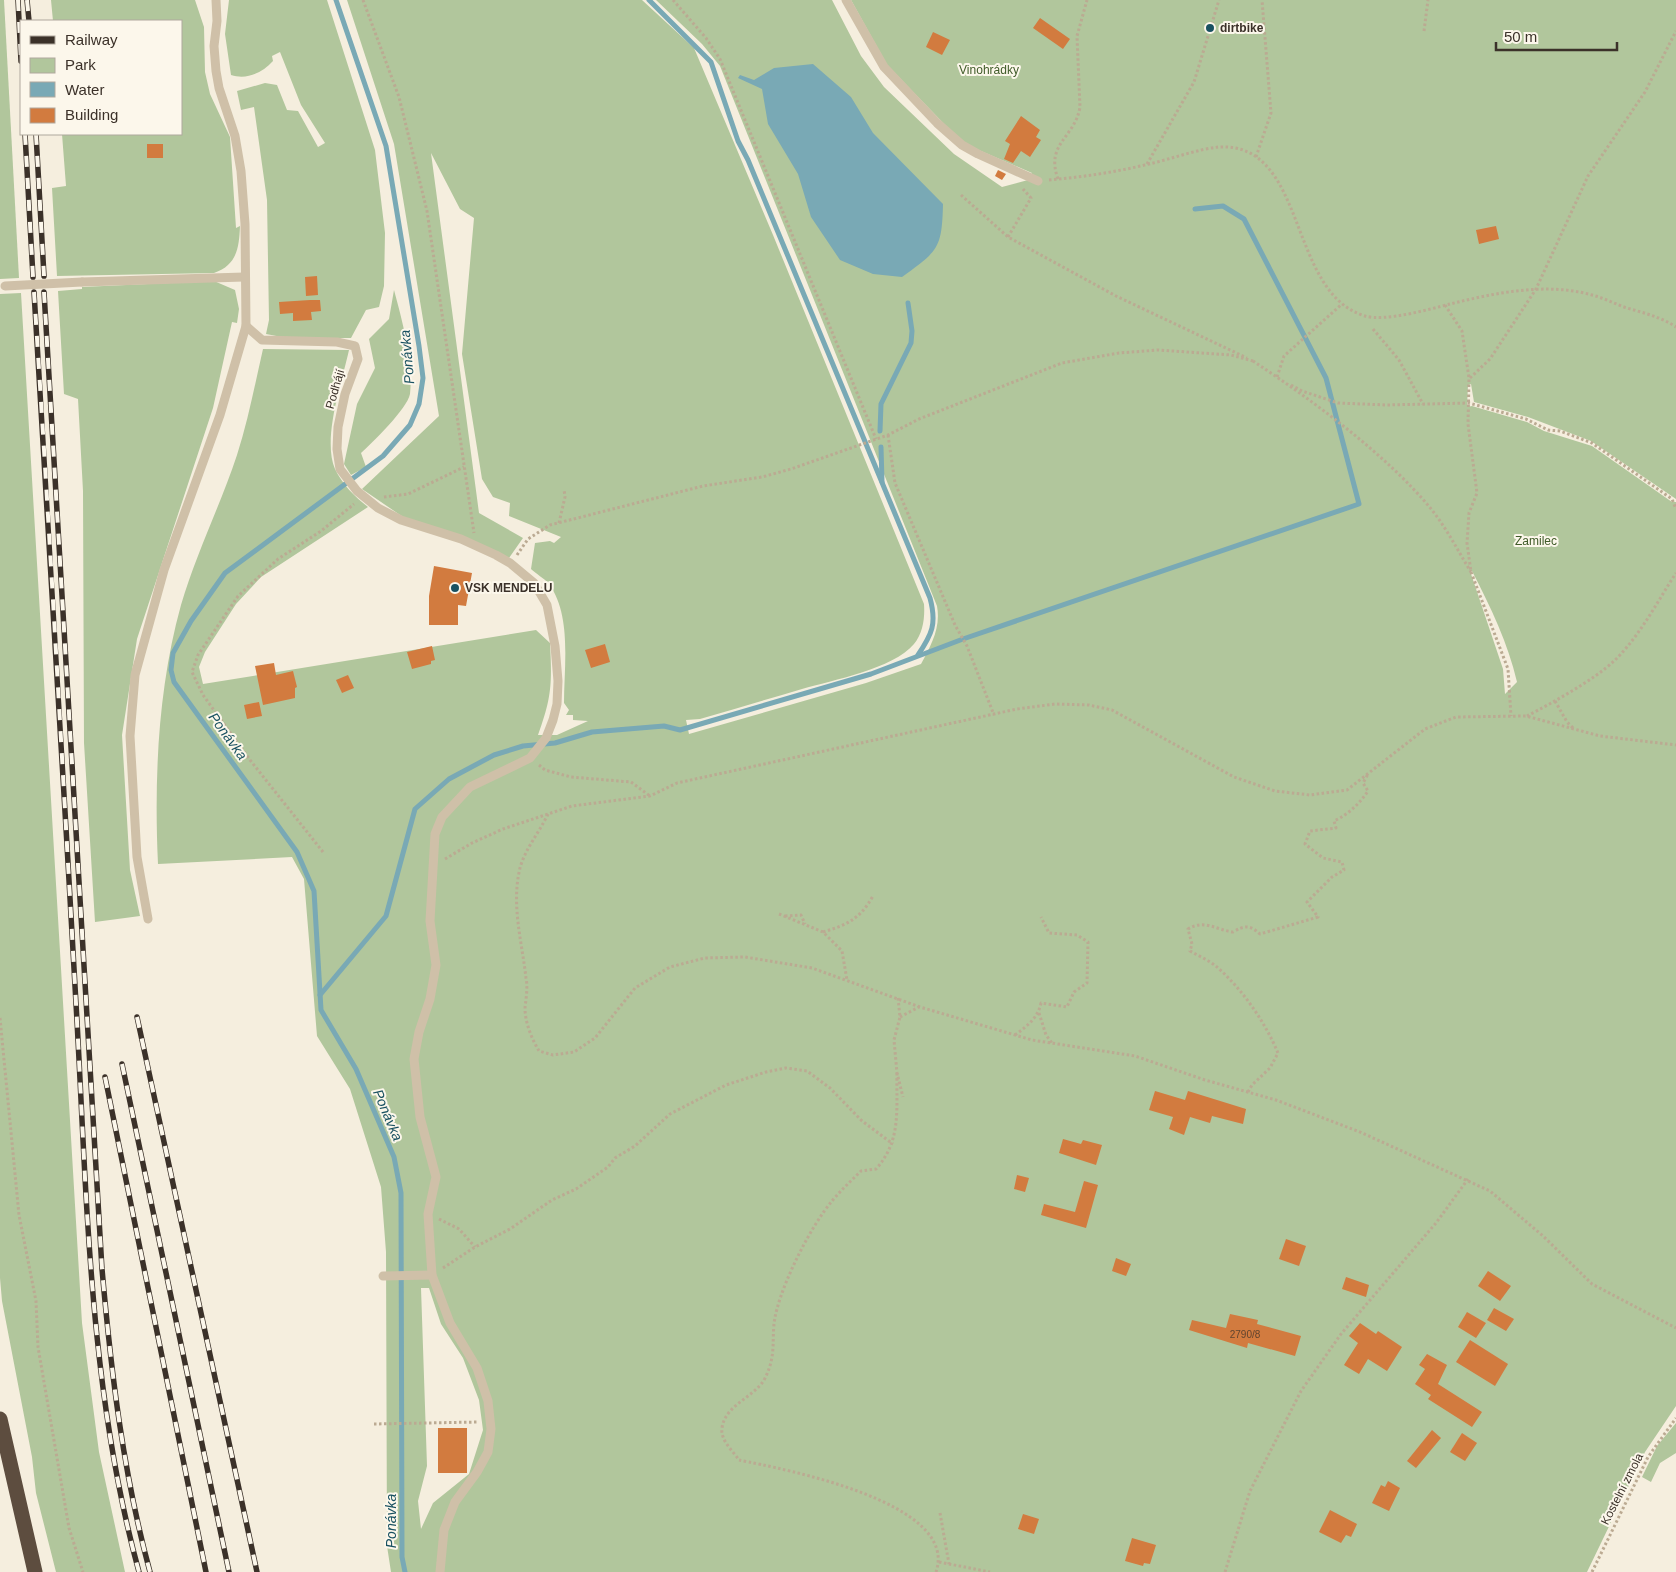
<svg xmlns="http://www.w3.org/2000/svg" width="1676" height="1572" viewBox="0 0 1676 1572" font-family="Helvetica,sans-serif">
	<rect width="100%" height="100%" fill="#f5eede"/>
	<g fill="#b1c69c" fill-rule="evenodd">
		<path d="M 0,0 L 4,0 L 19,278 L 0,279 Z"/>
		<path d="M 51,0 L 195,0 L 204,27 L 205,72 L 210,94 L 230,137 L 236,228 L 240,226 C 239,248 237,265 214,273 L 57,276 L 52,188 L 66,186 L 62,134 L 181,134 L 181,21 L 53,21 Z"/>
		<path d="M 229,0 L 327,0 L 375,150 L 385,233 L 384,286 L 379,307 L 366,310 L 351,338 L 287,338 L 266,334 L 269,320 L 267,200 L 254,107 L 241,110 L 237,91 L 265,83 L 277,85 L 287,110 L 298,111 L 318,147 L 325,143 L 301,105 L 280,52 L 272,56 L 273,61 C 262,73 247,80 231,75 L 225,34 Z"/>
		<path d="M 347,0 L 642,0 L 694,48 L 773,235 L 924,604 C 925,618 923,633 914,644 C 893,669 833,680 802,689 C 768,699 734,709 700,719 L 686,720 L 689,734 L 866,683 L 921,664 C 931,645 941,628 937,606 L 720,66 L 702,44 L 656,0 L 832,0 L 861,56 L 884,87 L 954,154 L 1002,187 L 1028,180 L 1032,173 L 967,145 L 950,130 L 887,65 L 851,0 L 1676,0 L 1676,499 L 1591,441 L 1528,417 L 1474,402 L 1471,384 L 1468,385 L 1467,407 L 1472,406 L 1527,422 L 1544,431 L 1592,446 L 1672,502 L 1676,502 L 1676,1406 L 1645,1452 L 1587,1572 L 391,1572 L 387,1546 L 386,1252 L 381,1187 L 350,1089 L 317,1036 L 304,879 L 292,857 L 158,864 C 154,778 158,688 181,605 C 196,554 220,506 237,455 C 248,421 255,384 263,349 L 349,350 C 342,382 322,439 335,469 C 342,484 355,497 368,507 L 261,577 L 236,604 L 205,652 L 199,667 L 203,684 L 536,630 L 550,643 C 552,683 552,697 538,735 L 557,735 L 588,721 L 573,720 L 573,715 L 566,715 L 569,710 L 564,703 C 564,666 572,616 549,584 C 544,578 536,574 531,569 L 535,543 L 550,541 L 554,543 L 561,537 L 509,516 L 510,503 L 493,497 L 482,479 L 462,354 L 474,218 L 460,209 L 431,153 L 479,513 L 523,538 L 509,558 L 403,517 L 362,489 L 439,416 L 394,144 ZM 1470,571 L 1472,571 C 1491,608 1508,643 1517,682 L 1505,694 L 1503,669 ZM 421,1288 L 429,1288 L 441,1324 L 463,1358 L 479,1400 L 483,1430 L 469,1474 L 433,1503 L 421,1529 L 418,1501 L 427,1466 Z"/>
		<path d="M 214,281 L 235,290 L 239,309 L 237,323 L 232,322 L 213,408 L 137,639 L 122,735 L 130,870 L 140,916 L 95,922 L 84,743 L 83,491 L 78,399 L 64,394 L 58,291 L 82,289 L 82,287 Z"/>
		<path d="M 394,290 C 402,320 414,363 410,394 C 407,409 373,442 361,453 L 366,467 L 351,475 L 344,464 L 357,404 L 375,368 L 369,339 L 389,319 Z"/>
		<path d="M 21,293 L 82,1323 L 99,1452 L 125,1572 L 56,1572 L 36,1493 L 32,1457 L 2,1301 L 0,1278 L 0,294 Z"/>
		<path d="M 1676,1423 L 1676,1453 L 1660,1463 L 1651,1482 L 1642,1477 L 1657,1446 Z"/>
	</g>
	<path fill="#79a9b5" d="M 813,64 L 851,97 L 873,133 L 943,204 C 942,249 938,251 902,277 L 873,274 L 840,260 L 811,217 L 798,174 L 768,124 L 762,89 L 738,78 L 740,75 L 754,80 L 774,68 Z"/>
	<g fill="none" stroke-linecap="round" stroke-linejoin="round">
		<g stroke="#79a9b5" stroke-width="5">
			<path d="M 336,0 L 386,146 L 419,346 L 423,378 L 419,404 L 410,425 L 383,456 L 225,573 L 191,621 L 173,653 L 171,670 L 174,682 L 297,852 L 314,891 L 321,1010 L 356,1069 L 394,1157 L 401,1193 L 402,1557 L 405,1572"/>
			<path d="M 649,0 L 711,62 L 738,141 L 748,160 L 930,598 C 937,624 932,634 918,655"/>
			<path d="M 880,431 L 881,404 L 911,343 L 912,331 L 908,303"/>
			<path d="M 881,447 L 882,482"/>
			<path d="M 320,995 L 386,916 L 415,809 L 449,779 L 494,755 L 523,746 L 555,743 L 592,732 L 664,726 L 680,730 L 871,674 L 963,639 L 1359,504 L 1326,378 L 1244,219 L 1223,206 L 1195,209"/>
		</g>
	</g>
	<g fill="#d27b3f">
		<path d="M 1040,18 L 1070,39 L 1063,49 L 1033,28 Z"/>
		<path d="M 933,32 L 950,40 L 942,55 L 926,47 Z"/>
		<path d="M 1021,116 L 1040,130 L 1036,137 L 1041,140 L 1030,157 L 1021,151 L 1013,163 L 1004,159 L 1010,144 L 1005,141 Z"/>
		<rect x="147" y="144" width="16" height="14"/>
		<path d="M 998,170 L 1006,174 L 1002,180 L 995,176 Z"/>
		<path d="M 1496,226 L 1499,239 L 1479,244 L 1476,230 Z"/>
		<path d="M 317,276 L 318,295 L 306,296 L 305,277 Z"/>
		<path d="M 310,300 L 320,300 L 321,311 L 311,312 L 312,320 L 293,321 L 293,313 L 280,314 L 279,302 Z"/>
		<path d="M 434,566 L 472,573 L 466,606 L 458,605 L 458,625 L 429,625 L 429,596 Z"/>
		<path d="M 605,644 L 610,662 L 591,668 L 585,650 Z"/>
		<path d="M 432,646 L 435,660 L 431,661 L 431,664 L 412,669 L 407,652 Z"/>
		<path d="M 274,663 L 276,675 L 293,671 L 297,687 L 295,688 L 295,698 L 263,705 L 255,666 Z"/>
		<path d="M 348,675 L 354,688 L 342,693 L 336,680 Z"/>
		<path d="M 259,702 L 262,716 L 247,719 L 244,705 Z"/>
		<path d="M 1155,1091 L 1185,1100 L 1188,1091 L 1246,1109 L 1243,1124 L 1212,1116 L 1210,1123 L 1190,1117 L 1184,1135 L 1169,1129 L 1173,1117 L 1149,1110 Z"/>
		<path d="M 1063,1139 L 1081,1144 L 1083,1140 L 1102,1145 L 1096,1165 L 1059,1153 Z"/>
		<path d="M 1017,1175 L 1029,1178 L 1025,1192 L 1014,1189 Z"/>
		<path d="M 1084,1181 L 1098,1185 L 1086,1228 L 1041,1215 L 1044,1204 L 1075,1212 Z"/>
		<path d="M 1286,1239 L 1306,1246 L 1299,1266 L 1279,1259 Z"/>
		<path d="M 1116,1258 L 1131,1264 L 1126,1276 L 1112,1271 Z"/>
		<path d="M 1488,1271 L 1511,1286 L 1500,1301 L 1478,1286 Z"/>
		<path d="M 1346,1277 L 1369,1285 L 1366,1297 L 1342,1289 Z"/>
		<path d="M 1494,1308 L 1514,1319 L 1506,1331 L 1487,1320 Z"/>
		<path d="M 1467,1312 L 1486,1323 L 1476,1338 L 1458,1327 Z"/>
		<path d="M 1230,1314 L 1258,1320 L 1257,1324 L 1301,1336 L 1295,1356 L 1248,1343 L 1247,1348 L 1189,1330 L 1192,1320 L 1226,1328 Z"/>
		<path d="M 1360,1323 L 1376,1334 L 1378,1331 L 1402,1347 L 1387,1371 L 1368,1359 L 1359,1374 L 1344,1365 L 1358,1343 L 1349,1336 Z"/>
		<path d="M 1470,1340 L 1508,1364 L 1495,1386 L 1456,1362 Z"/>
		<path d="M 1427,1354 L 1447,1365 L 1438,1384 L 1482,1412 L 1472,1427 L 1428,1399 L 1431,1395 L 1415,1384 L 1425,1369 L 1419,1365 Z"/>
		<rect x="438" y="1428" width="29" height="45"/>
		<path d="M 1432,1430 L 1441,1438 L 1416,1468 L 1407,1461 Z"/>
		<path d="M 1462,1433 L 1477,1443 L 1465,1461 L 1450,1452 Z"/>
		<path d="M 1388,1481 L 1400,1488 L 1389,1511 L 1372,1503 L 1381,1485 L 1385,1487 Z"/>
		<path d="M 1330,1510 L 1357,1524 L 1351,1537 L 1346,1535 L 1341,1543 L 1319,1532 Z"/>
		<path d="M 1023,1514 L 1039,1519 L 1034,1534 L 1018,1529 Z"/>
		<path d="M 1132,1538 L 1156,1545 L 1150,1564 L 1144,1563 L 1143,1566 L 1125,1561 Z"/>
	</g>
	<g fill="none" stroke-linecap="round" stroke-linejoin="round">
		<g stroke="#bbaa92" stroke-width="3" stroke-dasharray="2.5 2.5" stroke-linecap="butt">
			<path d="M 363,0 L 399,97 L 427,211 L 474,533"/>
			<path d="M 673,0 L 706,38 L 720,59 L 876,439"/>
			<path d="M 1424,31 L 1428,0"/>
			<path d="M 1256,157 L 1271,113 L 1262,0"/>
			<path d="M 1147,164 L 1194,82 L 1219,0"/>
			<path d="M 1058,179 C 1045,143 1075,138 1080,107 L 1077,36 L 1087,0"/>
			<path d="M 1049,180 C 1083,177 1116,172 1149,164 C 1171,159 1198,149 1219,147 C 1308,142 1287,293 1365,316 C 1385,322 1430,309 1450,304 C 1495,293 1546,282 1592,295 C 1604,298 1615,304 1627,308 C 1644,313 1661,317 1676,327"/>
			<path d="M 961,195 L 1008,237 L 1116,296 L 1247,358"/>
			<path d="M 1008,237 L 1031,198 L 1023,189"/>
			<path d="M 1445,305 L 1462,331 L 1469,378 L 1468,424 L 1477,493 L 1469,513 L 1467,543 L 1471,572 L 1508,669 L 1511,716"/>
			<path d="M 1373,329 L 1399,360 L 1423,404"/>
			<path d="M 1253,361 C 1312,400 1387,455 1432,510 C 1447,529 1458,551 1471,572"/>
			<path d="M 1277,377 L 1284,356 L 1342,304"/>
			<path d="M 1470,378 L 1490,359 L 1536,289 L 1588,176 L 1645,92 L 1676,31"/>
			<path d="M 1291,385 L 1302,391 L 1338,403 L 1387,405 L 1469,403 L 1526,419 L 1548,430 L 1560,431 L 1592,443 L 1672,499 L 1676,509"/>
			<path d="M 888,435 L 895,483 L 955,625 L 967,646 L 994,715"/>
			<path d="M 384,497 L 408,494 L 464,467"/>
			<path d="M 559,523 L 565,497 L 564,489"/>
			<path d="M 517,555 L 528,539 L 550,525 L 703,486 L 762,477 L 791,469 L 888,435 L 919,419 L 1062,363 L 1119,353 L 1158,350 L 1231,355 L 1253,361"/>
			<path d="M 1555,701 L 1567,722 L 1573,728"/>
			<path d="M 1527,716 C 1552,703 1594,680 1614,661 C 1640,636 1657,602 1676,573"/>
			<path d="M 539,765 L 545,770 L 571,777 L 631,782 L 650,796"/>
			<path d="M 548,814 C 539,833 525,849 520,868 C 511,905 522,942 526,978 C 528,988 526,998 525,1008 C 525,1023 532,1039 539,1051 L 553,1055 L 574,1052 L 595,1038 L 635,988 L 670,967 L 705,958 L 745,957 L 812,968 L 920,1007 L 1032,1040 L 1135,1056 L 1205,1080 L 1276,1100 L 1360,1132 L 1490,1191 L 1543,1236 L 1592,1284 L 1676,1328"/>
			<path d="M 323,852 L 250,760 L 203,695 L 192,672 L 198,655 L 238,596 L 278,559 L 321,531 L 354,504"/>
			<path d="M 445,859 L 472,843 L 503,829 L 572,806 L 650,796 L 677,783 L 1017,709 L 1055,704 L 1089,705 L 1112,710 L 1234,777 L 1275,791 L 1310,795 L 1347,790 L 1425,729 L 1456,717 L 1526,716 L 1600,736 L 1676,745"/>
			<path d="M 779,914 L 823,932 L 842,951 L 847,980"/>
			<path d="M 785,916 L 801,915 L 805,924"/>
			<path d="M 823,932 C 847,925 860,919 873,896"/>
			<path d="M 898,998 L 900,1017 L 894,1040 L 897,1073 L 903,1097"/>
			<path d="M 1039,1013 L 1046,1035 L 1052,1043"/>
			<path d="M 900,1017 L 919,1007"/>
			<path d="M 0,1018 L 19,1215 L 36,1301 L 38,1347 L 69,1528 L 83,1572"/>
			<path d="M 1015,1035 C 1027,1026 1038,1018 1041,1003 L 1067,1007 L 1074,992 L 1087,983 L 1088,942 L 1077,935 L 1049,933 L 1041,917"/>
			<path d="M 897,1073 C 896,1109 902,1140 876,1169 L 861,1171 C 851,1181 841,1190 832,1201 C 811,1226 785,1278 777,1309 C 769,1336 779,1352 764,1380 C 753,1398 725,1405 722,1428 C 720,1440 733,1451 739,1460 C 783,1469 960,1502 936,1572"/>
			<path d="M 1248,1092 L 1252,1085 L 1270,1068 L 1278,1053 C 1265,1022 1243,990 1217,967 C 1210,961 1199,956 1190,951 L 1192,944 L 1188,929 C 1204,919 1217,930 1233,932 C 1245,925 1250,925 1260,934 L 1318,917 L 1307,902 L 1332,877 L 1344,870 L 1342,862 L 1323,858 L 1305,844 L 1310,831 L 1336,828 L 1334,821 C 1349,814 1359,804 1368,791 L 1363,783 L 1368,774"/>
			<path d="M 439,1219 L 459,1229 L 475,1247"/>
			<path d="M 443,1268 L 475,1247 L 510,1229 L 552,1200 L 576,1189 L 608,1167 L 615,1158 L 635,1146 L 670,1114 L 726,1085 L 766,1072 L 786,1068 L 807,1071 L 830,1088 L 862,1121 L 893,1144"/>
			<path d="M 374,1424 L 478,1422"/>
			<path d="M 940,1513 L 949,1564"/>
			<path d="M 939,1562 L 990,1572"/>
			<path d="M 1225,1572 L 1250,1491 L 1301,1391 L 1341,1334 L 1436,1223 L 1468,1179"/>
			<path d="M 1592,1572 L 1648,1457 L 1676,1418"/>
		</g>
		<g stroke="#cfc0a8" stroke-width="9">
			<path d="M 846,0 L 884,67 L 937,123 L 962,145 L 978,154 L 1038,181"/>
			<path d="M 82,282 L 244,277"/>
			<path d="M 246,326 L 262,340 L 337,342 L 355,346 L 358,359 L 345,394 L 338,427 L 337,449 L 340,469 L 357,491 L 378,508 L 401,520 L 461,539 L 496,555 L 510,563 L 534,583 L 547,605 L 555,646 L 558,681 L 557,704 L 553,720 L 546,738 L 530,758 L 470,787 L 442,817 L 435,834 L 430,921 L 436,965 L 430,999 L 419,1032 L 414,1059 L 420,1117 L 436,1177 L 428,1214 L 432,1275 L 450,1323 L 477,1368 L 488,1401 L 491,1429 L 488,1452 L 477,1472 L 455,1502 L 444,1530 L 440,1572"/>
			<path d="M 148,919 L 137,857 L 130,736 L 135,675 L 164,570 L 220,415 L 246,326 L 245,224 L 241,171 L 235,136 L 219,88 L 216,71 L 214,46 L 217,21 L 216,0"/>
			<path d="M 383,1276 L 432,1275"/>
		</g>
		<path stroke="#5d4d3f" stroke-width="15" d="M 0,1419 L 35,1572"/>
		<defs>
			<g id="rail">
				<path d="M 18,0 L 21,61"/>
				<path d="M 27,0 L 29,21"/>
				<path d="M 25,134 L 33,277"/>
				<path d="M 36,134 L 44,276"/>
				<path d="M 34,292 C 50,535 63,778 77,1021 C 87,1205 90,1394 139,1572"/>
				<path d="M 44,292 L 102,1269 C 111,1371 123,1473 150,1572"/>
				<path d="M 137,1017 L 257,1572"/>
				<path d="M 122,1064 L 229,1572"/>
				<path d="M 105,1077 L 206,1572"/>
			</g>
		</defs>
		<use href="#rail" stroke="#3b3129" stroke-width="5.5"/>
		<use href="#rail" stroke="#fcf7eb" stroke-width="4" stroke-dasharray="11" stroke-linecap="butt"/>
		<path stroke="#cfc0a8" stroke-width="9" d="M 5,286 L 82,282"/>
	</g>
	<g fill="#195161" stroke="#fcf7eb" stroke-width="2">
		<circle cx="1210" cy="28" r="5"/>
		<circle cx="455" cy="588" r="5"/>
	</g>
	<g text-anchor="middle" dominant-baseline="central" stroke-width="4" stroke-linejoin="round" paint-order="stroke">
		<g font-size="10" fill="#61442e">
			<text x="1245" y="1334">2790/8</text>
		</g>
		<g font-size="12" font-weight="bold" fill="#3b3129" stroke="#fcf7eb" text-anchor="start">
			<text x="1220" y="28">dirtbike</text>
			<text x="465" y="588">VSK MENDELU</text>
		</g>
		<g font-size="12" fill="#415c2a" stroke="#fcf7eb">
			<text x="989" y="70">Vinohrádky</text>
			<text x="1536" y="541">Zamilec</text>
		</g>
		<g font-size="12" fill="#3b3129" stroke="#fcf7eb">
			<text transform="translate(335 389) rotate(-74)">Podhájí</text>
			<text transform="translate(1622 1489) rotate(-63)">Kostelní zmola</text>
		</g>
		<g font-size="14" font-style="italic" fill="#195161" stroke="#fcf7eb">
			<text transform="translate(407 357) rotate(-95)">Ponávka</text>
			<text transform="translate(228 736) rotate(54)">Ponávka</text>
			<text transform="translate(388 1115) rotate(67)">Ponávka</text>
			<text transform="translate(391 1521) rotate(-90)">Ponávka</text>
		</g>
	</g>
	<rect x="20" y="20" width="162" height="115" fill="#fcf7eb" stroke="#afa89d"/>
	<rect x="30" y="36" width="25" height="8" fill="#3b3129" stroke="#afa89d"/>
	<text x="65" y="45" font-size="15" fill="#3b3129">Railway</text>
	<rect x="30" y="58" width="25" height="15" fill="#b1c69c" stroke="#afa89d"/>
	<text x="65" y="70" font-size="15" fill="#3b3129">Park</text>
	<rect x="30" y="82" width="25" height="15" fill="#79a9b5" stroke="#afa89d"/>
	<text x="65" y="95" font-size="15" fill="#3b3129">Water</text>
	<rect x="30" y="108" width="25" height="15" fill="#d27b3f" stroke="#afa89d"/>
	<text x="65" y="120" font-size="15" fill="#3b3129">Building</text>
	<path d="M1496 42v8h121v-8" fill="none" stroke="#3b3129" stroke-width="2.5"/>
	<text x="1504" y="42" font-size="15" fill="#3b3129" stroke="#fcf7eb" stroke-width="4" paint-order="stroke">50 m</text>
</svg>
